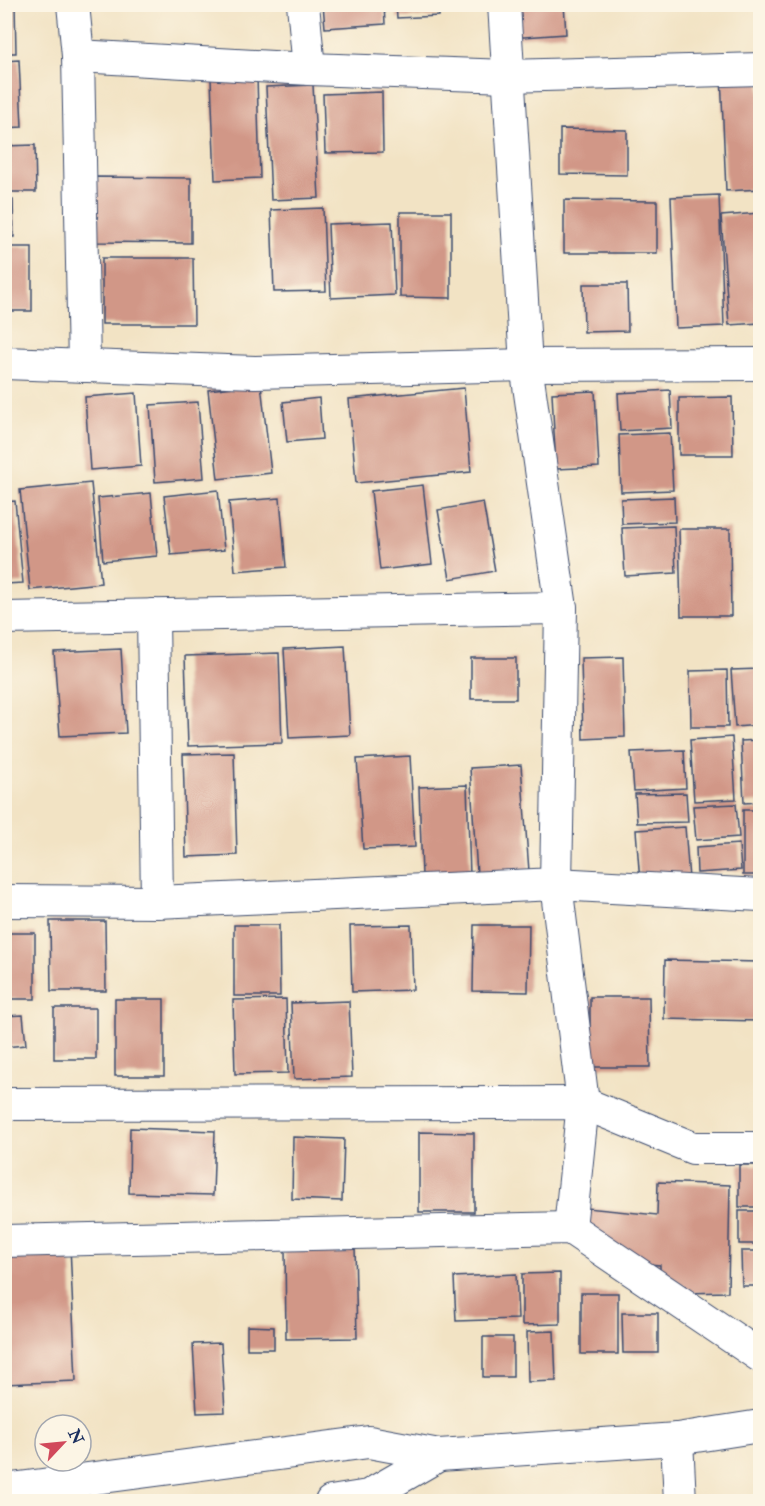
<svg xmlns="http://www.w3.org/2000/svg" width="765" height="1506" viewBox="0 0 765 1506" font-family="'IM FELL Double Pica',serif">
	<rect width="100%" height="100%" fill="#fcf5e5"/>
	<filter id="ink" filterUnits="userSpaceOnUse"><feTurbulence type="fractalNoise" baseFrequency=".0167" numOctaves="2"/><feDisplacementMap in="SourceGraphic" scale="12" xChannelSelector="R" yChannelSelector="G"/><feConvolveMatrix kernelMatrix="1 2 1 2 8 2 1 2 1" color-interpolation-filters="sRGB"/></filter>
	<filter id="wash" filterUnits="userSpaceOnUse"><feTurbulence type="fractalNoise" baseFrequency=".008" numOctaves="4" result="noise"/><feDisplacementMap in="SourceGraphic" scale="24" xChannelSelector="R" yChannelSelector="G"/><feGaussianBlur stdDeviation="1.35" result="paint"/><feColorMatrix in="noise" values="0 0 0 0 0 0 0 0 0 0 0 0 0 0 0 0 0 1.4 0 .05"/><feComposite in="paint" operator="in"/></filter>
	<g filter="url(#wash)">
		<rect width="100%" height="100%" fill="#f2e3c4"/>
		<g id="blocks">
			<g fill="#d19787">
				<path d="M 4,4 L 15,4 L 16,53 L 4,53 Z"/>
				<path d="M 323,4 L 384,4 L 385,24 L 325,28 Z"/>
				<path d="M 396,4 L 439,4 L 439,16 L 397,18 Z"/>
				<path d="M 508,4 L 564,4 L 566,34 L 510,38 Z"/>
				<path d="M 19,60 L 22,127 L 4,128 L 4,61 Z"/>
				<path d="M 721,75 L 760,75 L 760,189 L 726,191 Z"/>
				<path d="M 257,77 L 260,178 L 215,180 L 211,79 Z"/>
				<path d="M 313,85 L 319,198 L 271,200 L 266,87 Z"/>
				<path d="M 382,92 L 383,152 L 325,153 L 323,94 Z"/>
				<path d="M 560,129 L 627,130 L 627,175 L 560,174 Z"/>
				<path d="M 35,145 L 36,192 L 4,192 L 4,146 Z"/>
				<path d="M 96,177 L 191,178 L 191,243 L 96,242 Z"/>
				<path d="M 719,195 L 724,326 L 676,328 L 671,197 Z"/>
				<path d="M 4,200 L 13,200 L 14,237 L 4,237 Z"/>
				<path d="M 564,200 L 657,201 L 657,253 L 564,253 Z"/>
				<path d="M 323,208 L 326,291 L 274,292 L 271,210 Z"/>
				<path d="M 400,212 L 451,212 L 451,298 L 400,297 Z"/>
				<path d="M 760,213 L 760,323 L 729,325 L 721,216 Z"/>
				<path d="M 392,222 L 395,295 L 331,298 L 328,224 Z"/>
				<rect x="4" y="247" width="28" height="64"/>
				<path d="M 102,258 L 193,258 L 194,324 L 102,324 Z"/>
				<path d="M 583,284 L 627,284 L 628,331 L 584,332 Z"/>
				<path d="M 261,384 L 271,473 L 218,479 L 208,390 Z"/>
				<path d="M 464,388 L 471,472 L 356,483 L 349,399 Z"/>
				<path d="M 670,390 L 672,428 L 620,431 L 618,393 Z"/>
				<path d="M 595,391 L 599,467 L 556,469 L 552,393 Z"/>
				<path d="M 136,393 L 141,466 L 90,470 L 85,397 Z"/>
				<path d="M 732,397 L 733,455 L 679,455 L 679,398 Z"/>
				<path d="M 319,398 L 322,439 L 287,442 L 283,402 Z"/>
				<path d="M 198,402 L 204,478 L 155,482 L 150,405 Z"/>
				<path d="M 670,433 L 673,490 L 621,492 L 619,435 Z"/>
				<path d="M 4,460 L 6,460 L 7,477 L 4,478 Z"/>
				<path d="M 91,483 L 101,583 L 30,590 L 20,490 Z"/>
				<path d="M 423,485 L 432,564 L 380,570 L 371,491 Z"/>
				<path d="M 218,490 L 224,550 L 171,555 L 164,496 Z"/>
				<path d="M 151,493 L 157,556 L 103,561 L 98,498 Z"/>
				<path d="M 674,497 L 675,522 L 622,524 L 621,499 Z"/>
				<path d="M 280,498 L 286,567 L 235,571 L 229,502 Z"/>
				<path d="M 15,501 L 23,583 L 5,584 L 5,502 Z"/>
				<path d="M 483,502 L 495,571 L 450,579 L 438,510 Z"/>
				<path d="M 674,526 L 676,573 L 625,576 L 622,528 Z"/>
				<path d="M 679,529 L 730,529 L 731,616 L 681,616 Z"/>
				<path d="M 345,646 L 350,735 L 289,738 L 284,649 Z"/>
				<path d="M 121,649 L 126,733 L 60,736 L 54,652 Z"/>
				<path d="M 279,653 L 282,743 L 188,746 L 185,656 Z"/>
				<path d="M 623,657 L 625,737 L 583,739 L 581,658 Z"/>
				<rect x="471" y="658" width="45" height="41"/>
				<path d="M 760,669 L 760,725 L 735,727 L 731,670 Z"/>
				<path d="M 727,670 L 728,727 L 691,727 L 690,671 Z"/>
				<path d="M 732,737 L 736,799 L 694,801 L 690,740 Z"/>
				<path d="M 760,740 L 760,802 L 744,803 L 741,741 Z"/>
				<path d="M 684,750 L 686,788 L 634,791 L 631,752 Z"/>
				<path d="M 234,753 L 237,855 L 186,857 L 183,754 Z"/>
				<path d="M 410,756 L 415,847 L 363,849 L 357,759 Z"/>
				<path d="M 521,765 L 529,871 L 477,874 L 470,768 Z"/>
				<path d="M 467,785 L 470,875 L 422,876 L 419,787 Z"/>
				<path d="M 686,793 L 688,822 L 637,823 L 635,794 Z"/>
				<path d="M 736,804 L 739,837 L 696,840 L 693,806 Z"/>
				<rect x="743" y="810" width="17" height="65"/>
				<path d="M 685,827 L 689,879 L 640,882 L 636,830 Z"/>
				<path d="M 739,844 L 741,870 L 697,873 L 696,847 Z"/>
				<path d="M 50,921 L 105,921 L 106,991 L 51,991 Z"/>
				<path d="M 234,925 L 279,925 L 280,996 L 234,996 Z"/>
				<path d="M 411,925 L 413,990 L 352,992 L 350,926 Z"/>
				<path d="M 474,925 L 529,925 L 528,992 L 473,991 Z"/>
				<rect x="4" y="933" width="31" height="66"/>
				<path d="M 665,960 L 760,962 L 760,1021 L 664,1019 Z"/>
				<path d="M 590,997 L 649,997 L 650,1067 L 590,1067 Z"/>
				<rect x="115" y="999" width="49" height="77"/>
				<path d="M 286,999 L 288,1073 L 235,1074 L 233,1000 Z"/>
				<path d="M 349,1001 L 352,1077 L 294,1079 L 291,1003 Z"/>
				<rect x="54" y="1008" width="42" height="51"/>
				<path d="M 23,1015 L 26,1045 L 4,1047 L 4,1016 Z"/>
				<path d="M 130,1128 L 215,1131 L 213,1195 L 129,1193 Z"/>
				<path d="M 419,1132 L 474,1133 L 474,1212 L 419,1212 Z"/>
				<path d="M 293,1137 L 344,1139 L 342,1201 L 292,1199 Z"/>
				<rect x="739" y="1165" width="21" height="42"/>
				<path d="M 658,1182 L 730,1185 L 728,1292 L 683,1293 L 685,1286 L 660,1284 L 660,1265 L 635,1263 L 586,1232 L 587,1208 L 657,1215 Z"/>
				<rect x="739" y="1211" width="21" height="33"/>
				<path d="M 70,1246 L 76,1381 L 4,1384 L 4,1249 Z"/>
				<path d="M 355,1246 L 357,1338 L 286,1339 L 285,1247 Z"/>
				<path d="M 741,1251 L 760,1251 L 760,1286 L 742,1286 Z"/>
				<path d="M 560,1273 L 560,1324 L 522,1325 L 522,1274 Z"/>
				<path d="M 516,1274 L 518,1319 L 456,1321 L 454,1277 Z"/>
				<rect x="581" y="1293" width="37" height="61"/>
				<path d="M 622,1313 L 658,1313 L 658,1353 L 623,1353 Z"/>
				<path d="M 247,1326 L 274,1327 L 274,1349 L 247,1349 Z"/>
				<path d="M 554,1331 L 556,1381 L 528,1382 L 527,1332 Z"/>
				<rect x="483" y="1337" width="30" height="40"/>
				<path d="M 221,1343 L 225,1412 L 197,1413 L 193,1344 Z"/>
			</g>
		</g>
	</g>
	<g filter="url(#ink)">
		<use href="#blocks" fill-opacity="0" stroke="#3b4a6d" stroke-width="1.5"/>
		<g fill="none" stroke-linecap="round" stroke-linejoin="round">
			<defs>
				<g id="minor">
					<path d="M 73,4 L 78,56 L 84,366"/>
					<path d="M 303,4 L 309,69"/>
					<path d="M 504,4 L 526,365 L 561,608 L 556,884 L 583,1103 L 570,1228"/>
					<path d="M 78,56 L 309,69 L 508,76 L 760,69"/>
					<path d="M 4,363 L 255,372 L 526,365 L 760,364"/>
					<path d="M 153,615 L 157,902"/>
					<path d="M 4,618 L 561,608"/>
					<path d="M 4,901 L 157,902 L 556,884 L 760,895"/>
					<path d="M 4,1104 L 583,1103 L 693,1148 L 760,1148"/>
					<path d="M 4,1241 L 570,1228 L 760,1356"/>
					<path d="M 677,1439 L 680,1502"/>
					<path d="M 4,1490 L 369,1442 L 439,1455 L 677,1439 L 760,1426"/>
					<path d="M 331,1502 L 368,1496 L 439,1455"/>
				</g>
			</defs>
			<use href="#minor" stroke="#3b4a6d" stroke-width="34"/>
			<use href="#minor" stroke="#fff" stroke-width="32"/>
		</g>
	</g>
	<rect width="765" height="1506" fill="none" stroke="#fcf5e5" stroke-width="24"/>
	<g transform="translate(63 1443) rotate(64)"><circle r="28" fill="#fcf5e5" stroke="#a2a6af" stroke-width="1.5"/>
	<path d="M0-4.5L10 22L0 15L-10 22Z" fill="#d1495b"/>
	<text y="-9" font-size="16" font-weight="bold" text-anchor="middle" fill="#1b2f5e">N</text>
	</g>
</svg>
